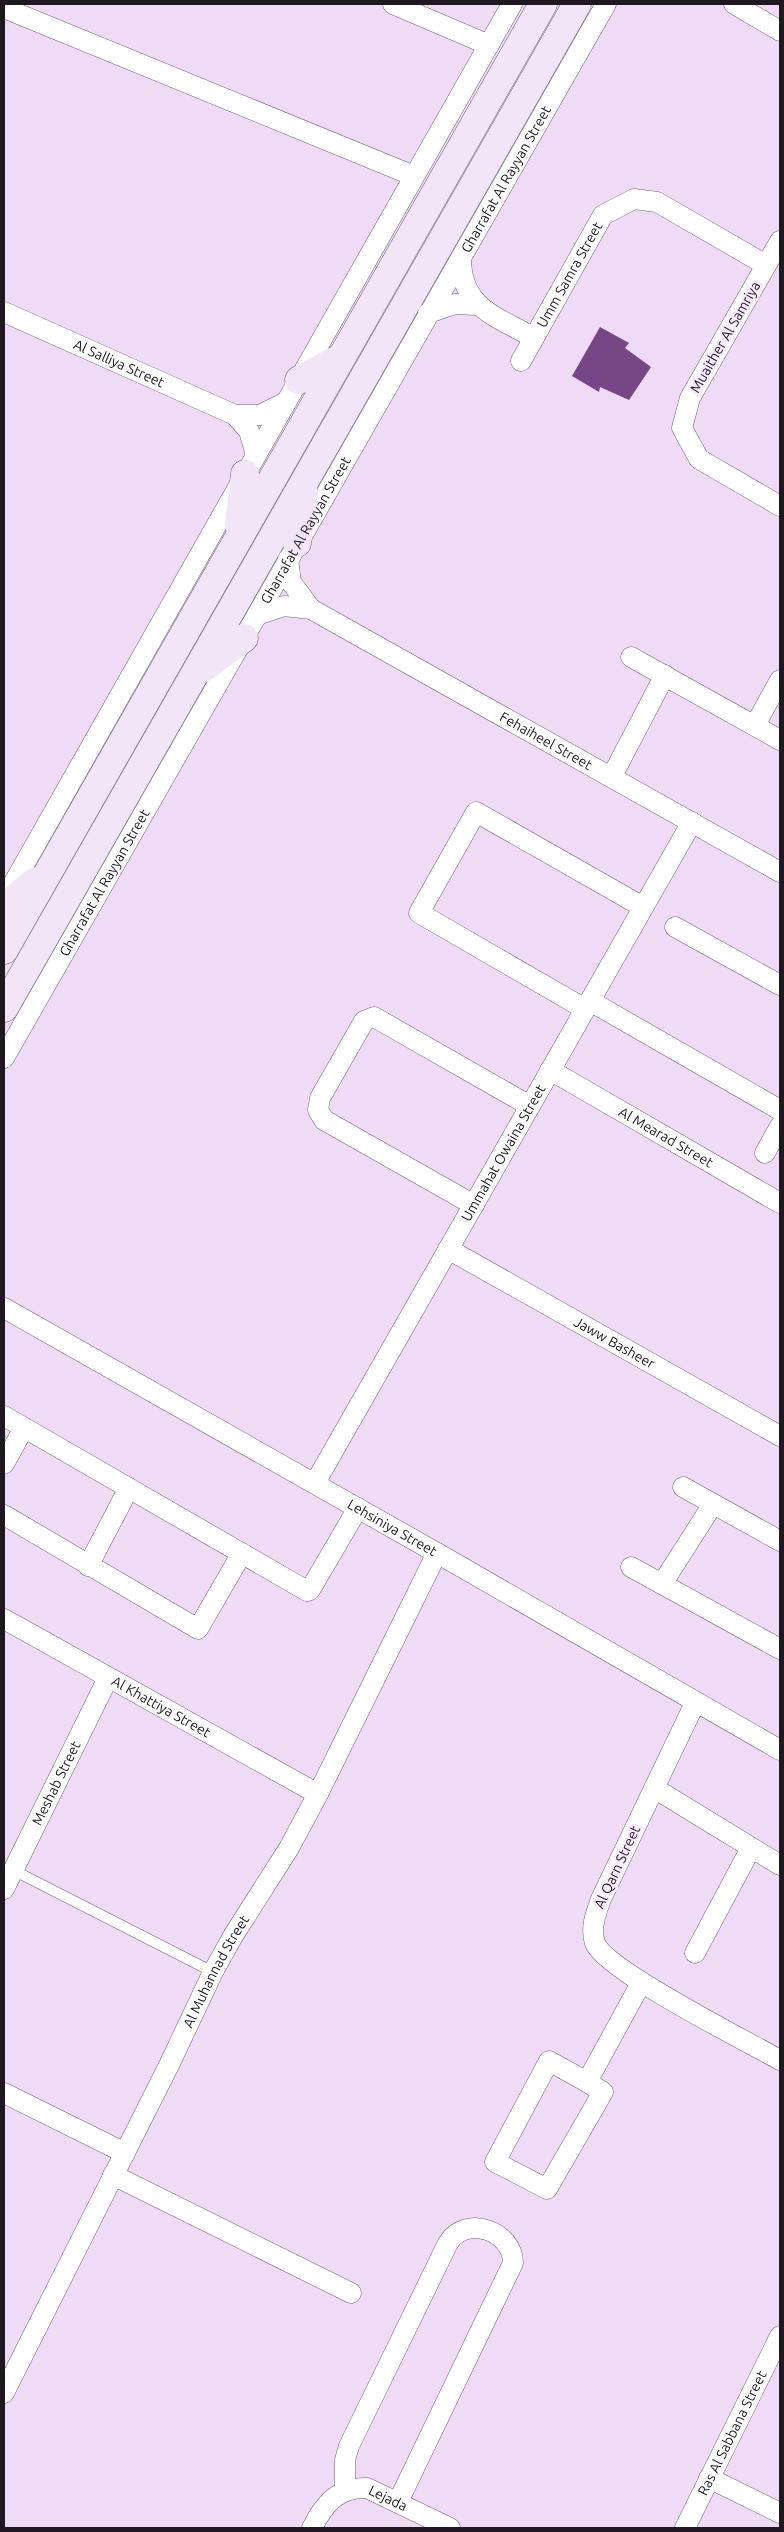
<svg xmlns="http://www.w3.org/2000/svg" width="784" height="2532" viewBox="0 0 784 2532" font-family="Ubuntu,sans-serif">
	<rect width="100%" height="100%" fill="#efdbf6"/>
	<path fill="#764686" d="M 600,327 L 629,343 L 625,348 L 651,367 L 629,400 L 600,387 L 599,392 L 572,376 Z"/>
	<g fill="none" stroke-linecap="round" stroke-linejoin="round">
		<defs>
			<path id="lane" d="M 13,1870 L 213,1972"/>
			<g id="street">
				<path d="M 393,4 L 489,45"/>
				<path d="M 734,4 L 780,31"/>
				<path d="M 4,8 L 414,176"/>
				<path d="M 780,241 L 690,398 L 682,428 L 699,459 L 780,506"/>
				<path d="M 461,258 C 461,308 496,316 534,338"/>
				<path id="s1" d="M 4,312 L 235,415 L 260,415 L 286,402"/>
				<path d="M 428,313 L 455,304 L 477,305"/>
				<path id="s2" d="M 521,361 L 603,215 L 634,199 L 657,202 L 766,265"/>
				<path d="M 235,415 L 249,431 L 256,455"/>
				<path d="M 288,559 L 291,582 L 311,609"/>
				<path id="s3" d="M 257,615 L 284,606 L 311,609 L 780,872"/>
				<path d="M 631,657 L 780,740"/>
				<path d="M 755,725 L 780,680"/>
				<path d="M 612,776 L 665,675"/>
				<path d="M 4,900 L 512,4"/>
				<path d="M 675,927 L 780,985"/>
				<path d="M 590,1001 L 780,1110"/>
				<path d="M 585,1009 L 419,913 L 476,812 L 643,907"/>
				<path id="s4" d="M 4,1058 L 606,4"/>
				<path id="s5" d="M 550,1070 L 780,1203"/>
				<path d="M 765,1153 L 780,1126"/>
				<path d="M 474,1205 L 324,1120 L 318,1110 L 320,1098 L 364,1021 L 374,1017 L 530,1106"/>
				<path id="s6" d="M 448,1249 L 780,1436"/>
				<path id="s7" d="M 4,1308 L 437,1553 L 780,1750"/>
				<path d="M 4,1416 L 307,1591 L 310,1590 L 358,1508"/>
				<path d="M 4,1464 L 24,1428"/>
				<path id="s8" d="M 315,1483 L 692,822"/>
				<path d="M 683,1487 L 780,1541"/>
				<path d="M 4,1515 L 198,1629 L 242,1553"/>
				<path d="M 88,1566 L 129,1488"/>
				<path d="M 631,1567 L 780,1649"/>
				<path d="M 662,1584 L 713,1504"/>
				<path id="s9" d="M 4,1619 L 318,1794"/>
				<path d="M 695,1703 L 601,1899 C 596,1913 590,1928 595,1943 C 605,1970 748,2042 780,2060"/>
				<path d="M 654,1788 L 780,1865"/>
				<path id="s10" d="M 4,1889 L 108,1678"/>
				<path d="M 695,1953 L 751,1848"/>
				<path d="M 587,2082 L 603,2092 L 547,2189 L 495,2162 L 549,2061 L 587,2082 L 641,1983"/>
				<path d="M 4,2093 L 125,2153"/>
				<path d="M 113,2175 L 351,2293"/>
				<path id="s11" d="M 4,2393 L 170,2063 L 213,1972 L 233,1936 L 289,1848 L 318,1794 L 437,1553"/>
				<path d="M 709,2478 L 780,2513"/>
				<path d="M 345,2490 L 345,2460 L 349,2446 L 448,2243 C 466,2214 513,2231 513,2263 L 398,2502"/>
				<path id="s12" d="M 312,2528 C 324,2504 338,2487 367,2488 L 450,2528"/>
				<path id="s13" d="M 685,2528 L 780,2336"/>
			</g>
			<g id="secondary">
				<path d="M 299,380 L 340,358"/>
				<path d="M 239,525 L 245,474"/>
				<path d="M 297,543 L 304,492"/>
				<path d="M 202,669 L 244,638"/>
				<path d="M 4,907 L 36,881"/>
				<path d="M 4,950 L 543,4"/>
				<path d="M 4,1008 L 577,4"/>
			</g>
		</defs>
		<use href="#lane" stroke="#74627a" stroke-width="11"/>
		<use href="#street" stroke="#74627a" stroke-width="21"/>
		<use href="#secondary" stroke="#74627a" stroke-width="29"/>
		<use href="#lane" stroke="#fff" stroke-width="10"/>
		<use href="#street" stroke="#fff" stroke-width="20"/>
		<use href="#secondary" stroke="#f2e5f7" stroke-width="28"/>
	</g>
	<g text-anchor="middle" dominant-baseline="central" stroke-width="5" stroke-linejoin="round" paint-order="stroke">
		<g font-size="14" fill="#1f1821" stroke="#f7ebfc">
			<text stroke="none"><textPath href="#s4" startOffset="1012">Gharrafat Al Rayyan Street</textPath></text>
			<text stroke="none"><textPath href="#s2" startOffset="99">Umm Samra Street</textPath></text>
			<text transform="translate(725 337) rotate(-60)">Muaither Al Samriya</text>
			<text stroke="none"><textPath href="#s1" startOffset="126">Al Salliya Street</textPath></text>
			<text stroke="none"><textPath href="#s4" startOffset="608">Gharrafat Al Rayyan Street</textPath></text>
			<text stroke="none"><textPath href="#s3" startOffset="325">Fehaiheel Street</textPath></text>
			<text stroke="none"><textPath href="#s4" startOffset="202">Gharrafat Al Rayyan Street</textPath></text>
			<text stroke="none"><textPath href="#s5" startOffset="134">Al Mearad Street</textPath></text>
			<text stroke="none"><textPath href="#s8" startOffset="380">Ummahat Owaina Street</textPath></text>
			<text stroke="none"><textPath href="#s6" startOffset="191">Jaww Basheer</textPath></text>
			<text stroke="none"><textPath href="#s7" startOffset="446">Lehsiniya Street</textPath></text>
			<text stroke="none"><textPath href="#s9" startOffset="180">Al Khattiya Street</textPath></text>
			<text stroke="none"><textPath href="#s10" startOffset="118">Meshab Street</textPath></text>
			<text transform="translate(617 1867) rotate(-65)">Al Qarn Street</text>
			<text stroke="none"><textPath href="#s11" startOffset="472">Al Muhannad Street</textPath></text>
			<text stroke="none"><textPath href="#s13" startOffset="106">Ras Al Sabbana Street</textPath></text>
			<text stroke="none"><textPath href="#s12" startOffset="96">Lejada</textPath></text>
		</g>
	</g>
	<rect width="784" height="2532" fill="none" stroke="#1f1821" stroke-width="10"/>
</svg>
